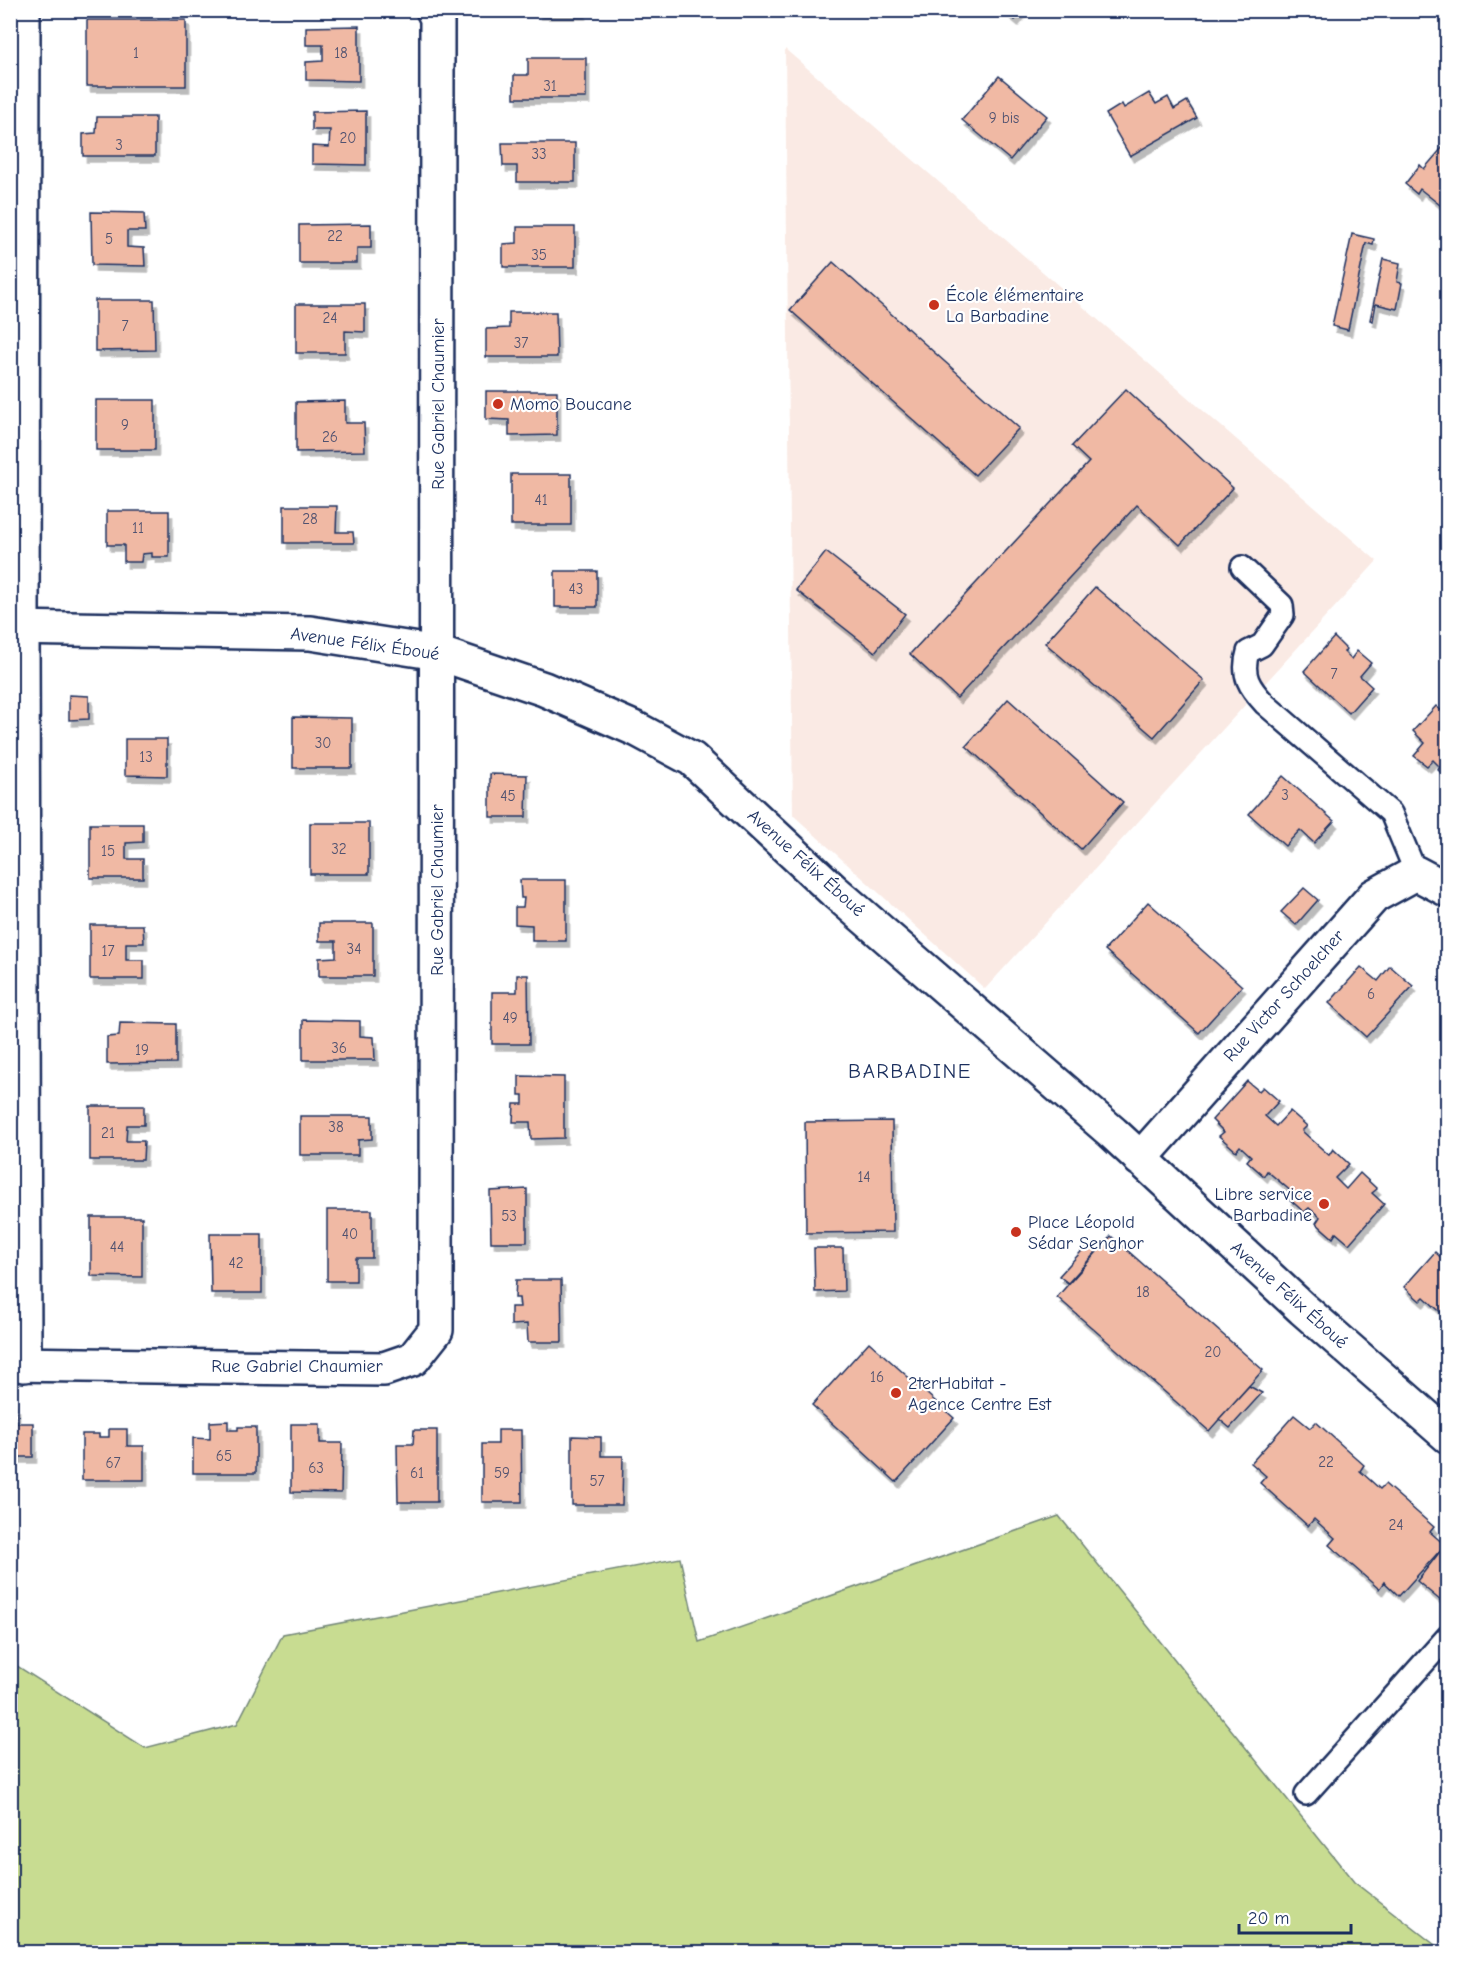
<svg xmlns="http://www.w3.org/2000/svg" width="1458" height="1963" viewBox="0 0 1458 1963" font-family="'Comic Neue',sans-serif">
	<defs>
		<filter id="shadow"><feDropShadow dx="3.5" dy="6" stdDeviation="0" flood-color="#0004"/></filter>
	</defs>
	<rect width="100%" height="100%" fill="#fff"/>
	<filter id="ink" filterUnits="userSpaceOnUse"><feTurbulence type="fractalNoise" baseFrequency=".0167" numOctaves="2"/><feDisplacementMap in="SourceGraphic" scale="12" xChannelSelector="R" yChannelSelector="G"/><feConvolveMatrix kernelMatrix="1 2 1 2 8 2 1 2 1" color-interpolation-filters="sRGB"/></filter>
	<g filter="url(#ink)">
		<path fill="#faeae4" d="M 785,49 L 1377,561 L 985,989 L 793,815 Z"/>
		<path fill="#c8dc91" stroke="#728678" stroke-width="1.5" d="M 1059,1516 L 1354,1882 L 1444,1952 L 11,1952 L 11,1662 L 145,1748 L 237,1724 L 283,1634 L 680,1558 L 699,1642 Z"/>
		<g fill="#f0b9a4" stroke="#1b2f5e" stroke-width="1.5" filter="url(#shadow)">
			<rect x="538" y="10" width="44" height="3"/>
			<path d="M 1003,10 L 1023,10 L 1015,20 Z"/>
			<rect x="87" y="20" width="99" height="66"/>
			<path d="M 359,26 L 359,81 L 306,80 L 306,62 L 323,61 L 323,45 L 306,45 L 306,27 Z"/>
			<path d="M 528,58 L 586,58 L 586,98 L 514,98 L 514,75 L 528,75 Z"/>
			<path d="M 999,76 L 1047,116 L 1010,160 L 962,120 Z"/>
			<path d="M 1149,93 L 1156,104 L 1168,97 L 1174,109 L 1187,101 L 1197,118 L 1130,156 L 1106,114 L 1122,104 L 1124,108 Z"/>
			<path d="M 366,111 L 366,165 L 312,164 L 312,146 L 329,147 L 330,130 L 312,130 L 312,112 Z"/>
			<path d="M 97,117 L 155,117 L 155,156 L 83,156 L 83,134 L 96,133 Z"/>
			<path d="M 1448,141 L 1448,206 L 1445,209 L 1420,189 L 1417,194 L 1405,184 L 1420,165 L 1424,169 Z"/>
			<path d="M 502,143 L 575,143 L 575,182 L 517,182 L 517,166 L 503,166 Z"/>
			<path d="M 91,212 L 144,213 L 145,231 L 127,231 L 127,247 L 144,248 L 145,266 L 92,265 Z"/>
			<path d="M 371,224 L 371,248 L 357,248 L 357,263 L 299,263 L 299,225 Z"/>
			<path d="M 517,227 L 575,227 L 575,267 L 503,267 L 503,244 L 517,243 Z"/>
			<path d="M 1352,234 L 1374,239 L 1373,245 L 1366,243 L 1348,330 L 1332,326 Z"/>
			<path d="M 1383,259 L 1400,263 L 1397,282 L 1402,283 L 1397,309 L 1376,304 L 1373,321 L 1370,320 Z"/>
			<path d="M 833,262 L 1019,428 L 975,475 L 790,310 Z"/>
			<path d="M 95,300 L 154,300 L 155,350 L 95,351 Z"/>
			<path d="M 296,304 L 365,304 L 365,332 L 345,331 L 345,353 L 296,353 Z"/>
			<path d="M 509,312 L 556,312 L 557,357 L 486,357 L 486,329 L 509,328 Z"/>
			<path d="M 1126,389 L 1233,488 L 1180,545 L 1137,505 L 957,698 L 910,654 L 1089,462 L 1072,446 Z"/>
			<path d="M 486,391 L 557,391 L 557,435 L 509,436 L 509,420 L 486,419 Z"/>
			<rect x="96" y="400" width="59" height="50"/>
			<path d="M 345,401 L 345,423 L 364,423 L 365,451 L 296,452 L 296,402 Z"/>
			<rect x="511" y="474" width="60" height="51"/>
			<path d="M 284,506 L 337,506 L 336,532 L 353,532 L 354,543 L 284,543 Z"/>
			<path d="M 107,511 L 169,511 L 169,557 L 152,557 L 152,553 L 142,554 L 141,562 L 124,562 L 124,545 L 107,545 Z"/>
			<path d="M 826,552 L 905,614 L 875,652 L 796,590 Z"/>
			<rect x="555" y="571" width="42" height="36"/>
			<path d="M 1095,587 L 1204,680 L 1154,737 L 1045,643 Z"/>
			<path d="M 1334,637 L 1346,649 L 1344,652 L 1351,659 L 1357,651 L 1371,663 L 1360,676 L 1372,687 L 1349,713 L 1304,671 Z"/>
			<path d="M 69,695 L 89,696 L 89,719 L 69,720 Z"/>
			<path d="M 1008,699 L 1123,802 L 1081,849 L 966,746 Z"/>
			<path d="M 1436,706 L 1448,716 L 1448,779 L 1438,770 L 1440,767 L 1433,760 L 1427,766 L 1414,756 L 1425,743 L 1413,731 Z"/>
			<path d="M 293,717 L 352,718 L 352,768 L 293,768 Z"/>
			<path d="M 125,739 L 167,739 L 167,776 L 125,775 Z"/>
			<path d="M 490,774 L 527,775 L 526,817 L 490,817 Z"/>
			<path d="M 1283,776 L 1334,821 L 1314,843 L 1300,830 L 1285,846 L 1249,814 Z"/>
			<rect x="310" y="823" width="59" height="51"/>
			<path d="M 90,824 L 143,824 L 143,842 L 126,843 L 126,859 L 143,859 L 143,878 L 90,878 Z"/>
			<path d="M 520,880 L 566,880 L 566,941 L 532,941 L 532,925 L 515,924 L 515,907 L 523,907 L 524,898 L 521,898 Z"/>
			<path d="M 1304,888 L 1318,900 L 1296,925 L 1281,912 Z"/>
			<path d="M 1148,902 L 1242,986 L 1199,1033 L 1105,950 Z"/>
			<path d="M 319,923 L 373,923 L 373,976 L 319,976 L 319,958 L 336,957 L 336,941 L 319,941 Z"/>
			<path d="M 90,925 L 143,925 L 144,943 L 126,943 L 126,960 L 144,960 L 144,979 L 90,979 Z"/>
			<path d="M 1390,966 L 1413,986 L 1366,1037 L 1329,1003 L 1361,967 L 1378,981 Z"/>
			<path d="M 517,975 L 528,975 L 529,1044 L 492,1044 L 492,992 L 517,992 Z"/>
			<path d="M 303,1020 L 360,1021 L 360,1036 L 374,1037 L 375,1060 L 303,1060 Z"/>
			<path d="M 120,1023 L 176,1024 L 176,1063 L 107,1064 L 107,1037 L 119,1036 Z"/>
			<path d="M 519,1076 L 564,1077 L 564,1138 L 531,1139 L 530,1122 L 513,1122 L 514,1104 L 523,1104 L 523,1095 L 519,1095 Z"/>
			<path d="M 1247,1081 L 1259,1091 L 1263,1087 L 1279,1101 L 1265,1116 L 1276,1126 L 1290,1111 L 1307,1126 L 1302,1131 L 1329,1155 L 1333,1149 L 1349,1164 L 1335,1178 L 1346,1189 L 1360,1173 L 1377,1189 L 1372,1193 L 1384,1204 L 1349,1244 L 1336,1233 L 1333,1238 L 1316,1223 L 1320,1217 L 1309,1208 L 1304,1212 L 1288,1198 L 1293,1193 L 1267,1171 L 1264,1176 L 1247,1161 L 1251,1156 L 1240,1146 L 1236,1151 L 1219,1136 L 1224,1132 L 1212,1120 Z"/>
			<path d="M 90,1106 L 144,1106 L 144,1125 L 127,1125 L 126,1141 L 144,1141 L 143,1160 L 90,1160 Z"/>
			<path d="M 300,1116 L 372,1116 L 372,1139 L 358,1140 L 358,1155 L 300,1155 Z"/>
			<path d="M 892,1121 L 893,1232 L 806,1233 L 805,1122 Z"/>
			<path d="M 527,1189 L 527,1242 L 491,1242 L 490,1191 Z"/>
			<path d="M 327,1210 L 372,1210 L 372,1258 L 356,1258 L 356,1281 L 327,1281 Z"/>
			<path d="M 91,1217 L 142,1217 L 142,1277 L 91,1276 Z"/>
			<path d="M 210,1234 L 262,1234 L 262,1293 L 211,1293 Z"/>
			<path d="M 1111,1236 L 1263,1370 L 1209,1431 L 1057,1297 Z"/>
			<path d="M 1089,1243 L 1097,1251 L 1068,1283 L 1059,1276 Z"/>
			<path d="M 814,1248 L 843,1248 L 844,1291 L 815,1292 Z"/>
			<path d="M 1435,1252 L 1448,1264 L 1447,1318 L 1424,1297 L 1420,1301 L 1404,1287 Z"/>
			<path d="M 516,1280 L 561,1280 L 562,1342 L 528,1342 L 527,1324 L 511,1325 L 511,1307 L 520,1307 L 519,1298 L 515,1298 Z"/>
			<path d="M 869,1342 L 954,1418 L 896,1482 L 812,1405 Z"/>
			<path d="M 1249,1386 L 1262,1393 L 1230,1428 L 1219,1419 Z"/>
			<path d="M 10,1406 L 16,1406 L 16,1423 L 33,1423 L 33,1457 L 10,1457 Z"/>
			<path d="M 1294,1415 L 1310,1428 L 1316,1422 L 1364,1465 L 1360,1471 L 1380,1489 L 1385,1484 L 1434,1527 L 1430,1532 L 1445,1545 L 1399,1596 L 1384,1582 L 1379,1589 L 1329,1545 L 1335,1538 L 1314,1519 L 1308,1526 L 1260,1483 L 1266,1476 L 1251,1463 Z"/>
			<path d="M 228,1421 L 228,1430 L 238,1430 L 238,1427 L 256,1427 L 256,1473 L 193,1473 L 193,1438 L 210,1439 L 210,1422 Z"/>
			<path d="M 291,1424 L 320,1424 L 320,1443 L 342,1443 L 341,1493 L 291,1492 Z"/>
			<path d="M 109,1429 L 127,1429 L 127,1446 L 144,1446 L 144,1480 L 82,1480 L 82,1434 L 99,1434 L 99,1437 L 109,1437 Z"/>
			<path d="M 414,1430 L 437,1430 L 437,1502 L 398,1502 L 397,1444 L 413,1444 Z"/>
			<path d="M 498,1430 L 521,1430 L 522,1502 L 482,1502 L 482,1444 L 498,1444 Z"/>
			<path d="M 572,1436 L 601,1437 L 601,1456 L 623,1456 L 622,1505 L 572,1505 Z"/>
			<path d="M 1442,1549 L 1448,1554 L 1448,1607 L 1417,1581 Z"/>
		</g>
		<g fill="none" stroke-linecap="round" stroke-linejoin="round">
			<defs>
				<g id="lane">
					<path d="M 1242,567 L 1282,605 L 1283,615 L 1262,645 L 1248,652 C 1241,675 1249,687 1265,704 L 1391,813 L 1416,873"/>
					<path d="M 1306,1794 L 1448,1636"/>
				</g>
				<g id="street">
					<path d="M 23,10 L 22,629 L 24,1365"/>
					<path d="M 10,628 L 310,633 L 438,653 L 544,689 L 638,730 L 692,759 L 834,891 L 1113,1133 L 1303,1309 L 1448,1436"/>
					<path d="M 1140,1159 L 1374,896 L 1416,873 L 1448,890"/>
					<path d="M 10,1364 L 384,1369 L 413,1359 L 436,1330 L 437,18 L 433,10"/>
				</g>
			</defs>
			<use href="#lane" stroke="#1b2f5e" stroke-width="26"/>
			<use href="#street" stroke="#1b2f5e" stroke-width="38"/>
			<use href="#lane" stroke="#fff" stroke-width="21"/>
			<use href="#street" stroke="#fff" stroke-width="33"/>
		</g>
	</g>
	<g fill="#c8321e" stroke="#fff" stroke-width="2">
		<circle cx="934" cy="305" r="6"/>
		<circle cx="498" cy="404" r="6"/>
		<circle cx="1324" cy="1204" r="6"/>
		<circle cx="1016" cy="1232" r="6"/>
		<circle cx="896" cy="1393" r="6"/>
	</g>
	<g text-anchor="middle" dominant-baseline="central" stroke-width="4.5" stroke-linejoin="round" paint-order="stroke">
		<g font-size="15" fill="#505270">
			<text x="136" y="53">1</text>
			<text x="341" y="53">18</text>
			<text x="550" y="86">31</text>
			<text x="1004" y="118">9 bis</text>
			<text x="348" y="138">20</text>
			<text x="119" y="145">3</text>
			<text x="539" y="154">33</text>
			<text x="335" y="236">22</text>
			<text x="109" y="239">5</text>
			<text x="539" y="255">35</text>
			<text x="330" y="318">24</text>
			<text x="125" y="326">7</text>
			<text x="521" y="343">37</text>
			<text x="125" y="425">9</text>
			<text x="330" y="437">26</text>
			<text x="541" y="500">41</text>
			<text x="310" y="519">28</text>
			<text x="138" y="528">11</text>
			<text x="576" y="589">43</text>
			<text x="1334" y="674">7</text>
			<text x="323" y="743">30</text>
			<text x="146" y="757">13</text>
			<text x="1285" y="795">3</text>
			<text x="508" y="796">45</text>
			<text x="339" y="849">32</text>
			<text x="108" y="851">15</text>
			<text x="354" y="949">34</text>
			<text x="108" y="951">17</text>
			<text x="1371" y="994">6</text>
			<text x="510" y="1018">49</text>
			<text x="339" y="1048">36</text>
			<text x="142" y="1050">19</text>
			<text x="336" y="1127">38</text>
			<text x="108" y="1133">21</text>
			<text x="864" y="1177">14</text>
			<text x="509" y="1216">53</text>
			<text x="350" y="1234">40</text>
			<text x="117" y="1247">44</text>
			<text x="236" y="1263">42</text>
			<text x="1143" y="1292">18</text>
			<text x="1213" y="1352">20</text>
			<text x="877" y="1377">16</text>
			<text x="224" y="1456">65</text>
			<text x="1326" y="1462">22</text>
			<text x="113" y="1463">67</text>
			<text x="316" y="1468">63</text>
			<text x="417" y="1473">61</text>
			<text x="502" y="1473">59</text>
			<text x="597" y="1481">57</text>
			<text x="1396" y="1525">24</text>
		</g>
		<g font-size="18" fill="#1b2f5e" stroke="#fff" text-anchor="start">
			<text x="946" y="295">École élémentaire<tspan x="946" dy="21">La Barbadine</tspan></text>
			<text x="510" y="404">Momo Boucane</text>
			<text x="1312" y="1194" text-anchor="end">Libre service<tspan x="1312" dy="21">Barbadine</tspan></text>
			<text x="1028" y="1222">Place Léopold<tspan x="1028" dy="21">Sédar Senghor</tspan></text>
			<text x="908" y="1383">2terHabitat -<tspan x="908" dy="21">Agence Centre Est</tspan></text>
		</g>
		<g font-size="18" fill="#1b2f5e" stroke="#fff">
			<text transform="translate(438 404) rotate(-90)">Rue Gabriel Chaumier</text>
			<text transform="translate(365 644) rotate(8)">Avenue Félix Éboué</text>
			<text transform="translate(806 863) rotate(42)">Avenue Félix Éboué</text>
			<text transform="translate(437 890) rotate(-90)">Rue Gabriel Chaumier</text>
			<text transform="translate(1284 996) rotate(-48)">Rue Victor Schoelcher</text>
			<text transform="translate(1289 1295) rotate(42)">Avenue Félix Éboué</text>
			<text x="297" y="1366">Rue Gabriel Chaumier</text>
		</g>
		<g font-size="21" letter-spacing="1.5" fill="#1b2f5e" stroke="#fff">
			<text x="910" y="1071">BARBADINE</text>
		</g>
	</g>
	<rect width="1458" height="1963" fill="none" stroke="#fff" stroke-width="36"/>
	<rect x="18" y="18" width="1422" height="1927" fill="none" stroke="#1b2f5e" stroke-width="2" filter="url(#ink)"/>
	<path d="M1239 1924v9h112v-9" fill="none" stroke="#1b2f5e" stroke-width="3"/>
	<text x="1248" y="1924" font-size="18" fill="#1b2f5e" stroke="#ffffff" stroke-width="4.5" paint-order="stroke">20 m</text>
</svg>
